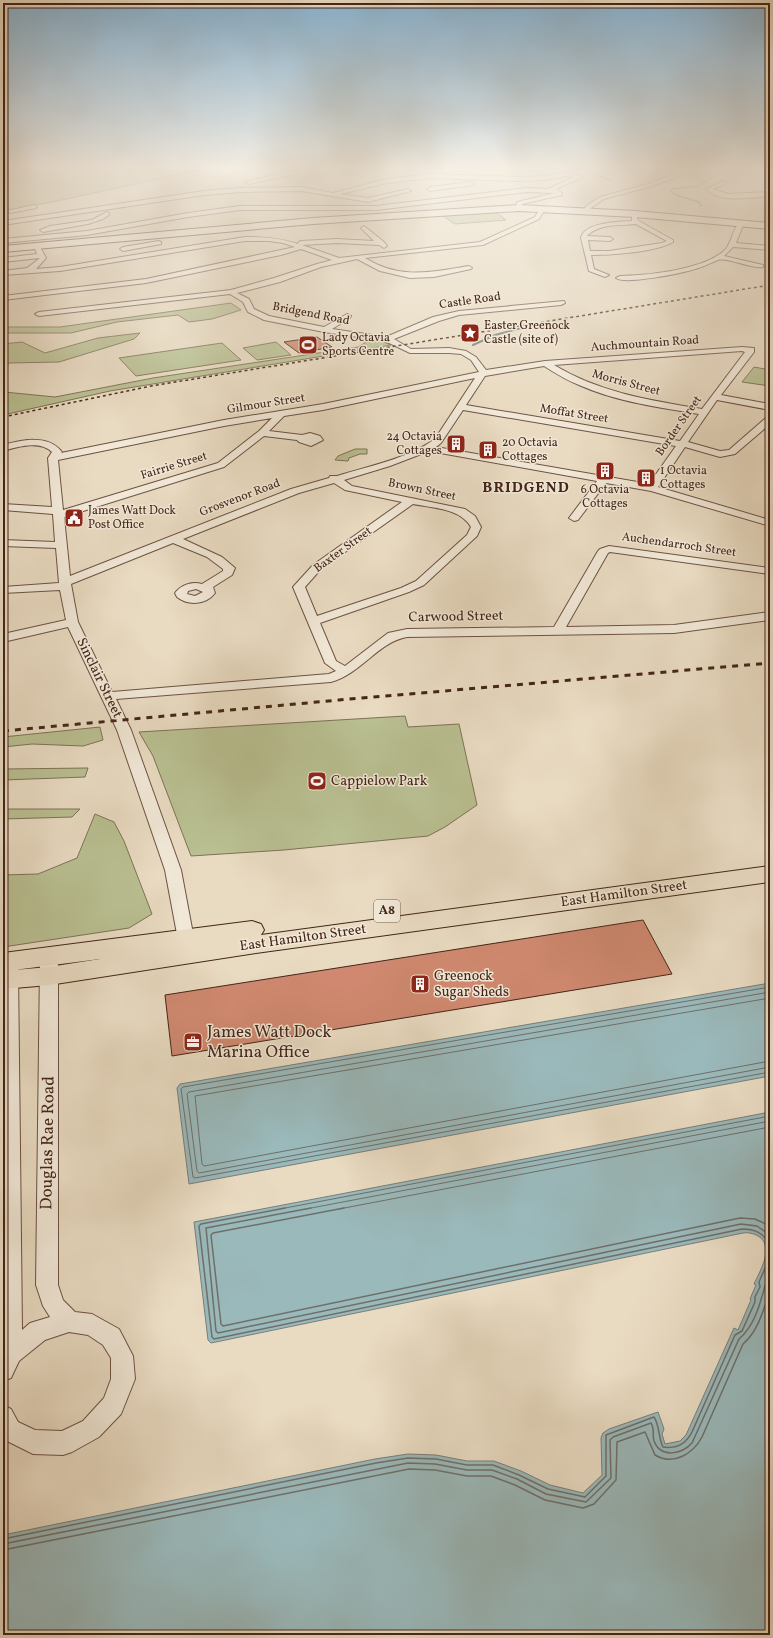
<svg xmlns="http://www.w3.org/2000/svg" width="773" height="1638" viewBox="0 0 773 1638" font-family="Vollkorn,serif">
	<rect width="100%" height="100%" fill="#e9dbc2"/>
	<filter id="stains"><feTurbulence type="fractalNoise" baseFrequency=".005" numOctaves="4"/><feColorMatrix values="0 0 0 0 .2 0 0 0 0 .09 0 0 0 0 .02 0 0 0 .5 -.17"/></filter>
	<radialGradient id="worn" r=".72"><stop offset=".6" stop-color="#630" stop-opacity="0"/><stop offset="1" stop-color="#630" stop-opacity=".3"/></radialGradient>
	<g fill="#b9c092" stroke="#7e7256">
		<path d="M 3,170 L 200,170 L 57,201 L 3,211 Z"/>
		<path d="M 494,211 L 506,220 L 455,224 L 443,216 Z"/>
		<path d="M 231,303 L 241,310 L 212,319 L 189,322 L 178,315 L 117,322 L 71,333 L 3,333 L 3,327 L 60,327 Z"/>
		<path d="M 140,333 L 134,339 L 59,362 L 8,363 L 4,392 L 55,397 L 153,378 L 358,347 L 373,338 L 391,345 L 110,391 L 3,415 L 3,344 L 22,342 L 45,353 L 98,338 Z"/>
		<path d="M 276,342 L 291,355 L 257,360 L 243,348 Z"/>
		<path d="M 222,343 L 241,360 L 136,376 L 119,358 Z"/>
		<path d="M 754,367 L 770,370 L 770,386 L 742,382 Z"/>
		<path d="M 355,449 L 367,449 L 367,454 L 360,454 L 349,458 L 348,461 L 335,460 L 338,456 Z"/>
		<path d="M 405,716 L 408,727 L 459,724 L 477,805 L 445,827 L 428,836 L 284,850 L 191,856 L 153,756 L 139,732 Z"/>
		<path d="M 100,727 L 103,740 L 83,746 L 32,744 L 3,747 L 3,737 Z"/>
		<path d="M 88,768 L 85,777 L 3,780 L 3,769 Z"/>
		<path d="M 3,809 L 80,809 L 72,817 L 3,819 Z"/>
		<path d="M 95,814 L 114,822 L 124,841 L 152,914 L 129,928 L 3,947 L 3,875 L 38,874 L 77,858 Z"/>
	</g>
	<g fill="#9ab9bb" stroke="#787e7a">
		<path d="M 770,983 L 770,1076 L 189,1184 L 177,1088 L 180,1084 Z"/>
		<path d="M 770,1112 L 770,1635 L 3,1635 L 3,1535 L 375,1459 L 408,1454 L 436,1455 L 467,1461 L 494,1461 L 521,1471 L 550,1485 L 583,1493 L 602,1475 L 601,1438 L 603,1433 L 609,1429 L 658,1412 L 664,1429 L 662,1434 L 665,1444 L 680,1441 L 686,1435 L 734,1328 L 738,1330 L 751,1300 L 750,1299 L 756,1285 L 754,1284 C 760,1271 773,1250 761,1238 C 756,1234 749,1232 743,1233 L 211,1343 L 208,1340 L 194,1222 Z"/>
	</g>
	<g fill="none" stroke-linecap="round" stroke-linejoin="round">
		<g stroke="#6f6f6a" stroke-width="1">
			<path d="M 770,987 L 183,1087 L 181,1089 L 193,1177 L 195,1178 L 770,1072"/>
			<path d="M 770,992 L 189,1092 L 187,1094 L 197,1171 L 199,1173 L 770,1067"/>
			<path d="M 770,998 L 195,1096 L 202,1164 L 204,1166 L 770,1061"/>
			<path d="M 280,1209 L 770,1116"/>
			<path d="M 306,1209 L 770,1121"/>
			<path d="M 339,1209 L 770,1127"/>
		</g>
		<g stroke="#6f6f6a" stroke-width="1.5">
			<path d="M 285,1208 L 201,1224 L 199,1226 L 212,1337 L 214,1339 L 742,1229 C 755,1229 763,1233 770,1244"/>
			<path d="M 311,1208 L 206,1228 L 216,1331 L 218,1333 L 741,1224 L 757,1226 L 770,1235"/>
			<path d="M 344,1208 L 213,1233 L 211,1235 L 221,1324 L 223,1326 L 740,1218 L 755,1219 L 770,1226"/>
			<path d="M 3,1539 L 376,1463 L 408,1458 L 436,1459 L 467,1465 L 493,1465 L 519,1475 L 548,1489 L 585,1497 L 606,1476 L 606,1435 L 654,1417 C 660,1426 658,1437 663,1447 C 676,1449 686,1444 692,1432 L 735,1335 L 742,1331 L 755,1302 L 755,1297 L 760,1287 L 759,1282 L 770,1257"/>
			<path d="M 3,1544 L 408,1463 L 435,1464 L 467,1470 L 492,1470 L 517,1479 L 546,1494 L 586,1502 L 611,1478 L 610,1440 L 613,1437 L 651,1423 C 655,1429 652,1435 654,1441 C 661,1459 682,1454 692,1443 L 739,1339 C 759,1322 762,1292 770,1269"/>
			<path d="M 3,1550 L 409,1469 L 435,1470 L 467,1476 L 491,1476 L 515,1485 L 545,1500 L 583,1508 L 594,1504 L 616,1480 L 617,1442 L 645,1432 L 655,1455 C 673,1466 693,1454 702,1437 L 743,1344 C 759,1330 763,1310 770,1291"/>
		</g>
		<g stroke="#787e7a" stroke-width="1.5">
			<path d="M 590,170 L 595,175 L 611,180"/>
			<path d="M 701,206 L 699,202 L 676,195 L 670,191 L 673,189 L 699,186 L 722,170"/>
		</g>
		<path stroke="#787e7a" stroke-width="2" d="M 473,345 L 495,335 L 533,325"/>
	</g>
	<g fill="#d08970" stroke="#442519">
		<path d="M 317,337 L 332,347 L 299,353 L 284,342 Z"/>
		<path d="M 643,920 L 672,974 L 172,1056 L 165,995 Z"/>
	</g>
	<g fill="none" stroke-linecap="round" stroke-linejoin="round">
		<defs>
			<g id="minor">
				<path d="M 296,170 L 345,170 L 342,172 L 306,172 L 248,184 L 245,182 Z"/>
				<path d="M 686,170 L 695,170 L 652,186 L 604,199 L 591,208 L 588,213 L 583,212 L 586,206 L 600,197 L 648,184 Z"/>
				<path d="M 567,172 L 583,177 L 556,189 L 562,193 L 562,195 L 522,204 L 522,208 L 519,210 L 516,208 L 517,202 L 555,193 L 527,192 L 376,210 L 240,210 L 188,217 L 87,235 L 3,243 L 3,239 L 87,231 L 188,213 L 240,206 L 376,206 L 527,188 L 548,189 L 574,177 L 567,176 L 546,180 L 517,181 L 430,178 L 387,183 L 340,194 L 368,198 L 408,189 L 411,191 L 368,202 L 301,191 L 241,192 L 204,195 L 3,225 L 3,221 L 204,191 L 241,188 L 301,187 L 333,193 L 387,179 L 430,174 L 517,177 L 546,176 Z"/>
				<path d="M 723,181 L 725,182 L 725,184 L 713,189 L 728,194 L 770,192 L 770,196 C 752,197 720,204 706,189 Z"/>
				<path d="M 471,182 L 474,184 L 473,185 L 430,191 L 427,189 L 430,187 Z"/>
				<path d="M 34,205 L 37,207 L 36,208 L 10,213 L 7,211 Z"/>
				<path d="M 540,208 L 545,209 L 539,219 L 483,245 L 365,258 C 401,280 430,272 469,266 L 472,268 L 471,269 L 434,277 L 410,278 L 380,271 L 357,259 L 321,267 L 280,282 L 237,293 L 249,299 L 254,309 L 269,316 L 324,327 L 347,314 L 351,316 L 350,318 L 332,329 L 386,337 L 433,317 L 459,311 L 564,301 L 565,303 L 561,305 L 459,315 L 439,321 L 394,339 L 411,349 L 449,348 L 466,351 L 476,357 L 486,370 L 545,361 L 742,347 L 754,348 L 754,352 L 721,395 L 770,404 L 770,410 L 717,400 L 688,442 L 720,451 L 729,450 L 767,417 L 770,416 L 770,424 L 735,454 L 720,457 L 685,447 L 658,487 L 770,520 L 770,526 L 651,491 L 606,483 L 578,520 L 574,521 L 569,518 L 597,481 L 429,451 L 390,466 L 344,480 L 352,486 L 465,509 L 475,516 L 481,527 L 477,536 L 424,585 L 409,592 L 320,623 L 336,661 L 345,666 L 388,633 L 407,629 L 554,627 L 598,551 L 600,549 L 609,546 L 770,568 L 770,574 L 610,552 L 608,553 L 566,627 L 674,625 L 770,612 L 770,620 L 674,633 L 407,637 C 378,642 361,674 331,682 L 116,699 L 131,730 L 181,870 L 196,950 L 194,954 L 188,956 L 182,954 L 180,950 L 165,870 L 117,730 L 68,627 L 3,642 L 3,634 L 66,620 L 60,590 L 3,593 L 3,587 L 59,583 L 56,548 L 3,546 L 3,540 L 55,542 L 53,514 L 3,510 L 3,504 L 52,507 L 48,458 L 52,452 C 39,440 18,447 3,451 L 3,445 C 22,440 48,434 62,452 L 61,453 L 224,420 L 323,404 L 479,372 L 471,360 L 461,354 L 449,353 L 410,353 L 385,341 L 324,332 L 264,320 L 248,312 L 243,302 L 230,294 L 39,316 L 35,314 L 39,312 L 231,290 L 274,278 L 317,264 L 332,260 L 301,249 L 281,255 L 146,283 L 3,300 L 3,296 L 146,279 L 295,247 L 283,243 L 269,241 L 245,241 L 60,271 L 3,275 L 3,271 L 27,268 L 40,258 L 3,262 L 3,258 L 37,254 L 34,246 L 39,245 L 46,258 L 36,269 L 60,267 L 245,237 C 264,237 280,238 298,244 L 299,242 L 301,241 L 337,239 L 374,241 L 361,228 L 364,226 L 384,242 L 387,246 L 384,248 L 379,245 L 337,243 L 302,245 L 339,258 L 480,242 L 535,217 ZM 742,351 L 745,352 L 702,409 C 649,400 601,393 554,365 ZM 544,366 C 555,373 566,380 579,385 C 617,402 658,407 699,414 L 680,441 L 466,405 L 485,376 ZM 475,378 L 435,439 C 407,459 369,466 337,476 L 330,476 L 329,478 L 291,489 L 70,576 L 64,517 L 224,467 L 264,436 L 297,440 L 299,442 L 311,446 L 323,440 L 320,436 L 310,433 L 302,435 L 269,431 L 284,416 L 323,410 ZM 463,410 L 676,446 L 649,484 L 436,447 L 441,443 ZM 272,418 L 259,431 L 218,463 L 63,510 L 58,460 L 224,426 ZM 334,483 L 345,490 L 402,502 L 313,565 L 293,587 L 325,663 L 336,671 L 329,674 L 112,692 L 78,622 L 71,584 L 173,543 L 207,557 L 223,569 L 223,571 L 202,584 C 192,581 181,585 175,593 L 177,597 C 188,606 206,605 215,593 L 213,587 L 232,575 L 235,568 L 222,557 L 183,539 L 299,493 ZM 413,504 C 432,508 460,508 471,527 L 467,535 L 416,581 L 401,588 L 317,616 L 305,587 L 321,569 ZM 196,589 L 203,592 L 195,596 L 187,594 L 188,591 Z"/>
				<path d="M 107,212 L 109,213 L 109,215 L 103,219 L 88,224 L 43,232 L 40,230 L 50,226 L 92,220 Z"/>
				<path d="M 635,212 L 638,214 L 637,219 L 639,221 L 673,240 L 673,242 C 656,252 612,255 591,255 L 594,269 L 609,275 L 605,277 L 589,271 L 581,238 C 584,222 619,222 632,221 L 632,214 ZM 636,224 L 667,241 L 662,243 L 609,251 L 590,251 L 588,240 L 610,241 L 613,239 L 610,237 L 587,236 C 599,223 620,226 636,224 Z"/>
				<path d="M 741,221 L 744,223 L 736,243 L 770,246 L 770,250 L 733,247 L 724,256 L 763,265 L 763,267 C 751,269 728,257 718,260 C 710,263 703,267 695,269 C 683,273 625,285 616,278 L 620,276 C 650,275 703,270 725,250 C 732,243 734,224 741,221 Z"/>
				<path d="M 159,241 L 161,242 L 161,244 L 123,251 L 120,249 L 123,247 Z"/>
				<path d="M 49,959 L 55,961 L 58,965 L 58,1285 L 63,1300 L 75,1312 L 92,1314 L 119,1329 L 133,1356 L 135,1379 L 121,1414 L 99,1437 L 72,1452 L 63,1455 L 33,1454 L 3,1439 L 3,1405 L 11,1409 L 18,1422 L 35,1430 L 62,1431 L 83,1421 L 104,1398 L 111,1379 L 111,1358 L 103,1345 L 88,1335 L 69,1332 L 45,1340 L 19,1361 L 11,1378 L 3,1381 L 3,964 L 9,962 L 15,964 L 18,968 L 22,1330 L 30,1323 L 50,1317 L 43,1306 L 36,1285 L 40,965 L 43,961 Z"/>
			</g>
			<path id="secondary" d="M 519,205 L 635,211 L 770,223 L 770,229 L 635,217 L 519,211 L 313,224 L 3,252 L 3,246 L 313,218 Z"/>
			<path id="trunk" d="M 770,866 L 770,882 L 256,953 L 49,985 L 3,989 L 3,953 L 252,921 L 261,924 L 264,930 L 261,935 ZM 100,959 L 49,967 L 14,970 Z"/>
		</defs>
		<use href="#minor" stroke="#6d5243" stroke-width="2"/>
		<use href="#secondary" stroke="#442519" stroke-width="2"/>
		<use href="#trunk" stroke="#442519" stroke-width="2"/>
		<use href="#minor" fill="#f1e8d7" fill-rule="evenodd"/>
		<use href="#secondary" fill="#f1e8d7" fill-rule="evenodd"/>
		<use href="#trunk" fill="#e9dbc2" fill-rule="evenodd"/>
		<path stroke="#442519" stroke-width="1.5" stroke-dasharray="3 3" stroke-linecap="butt" d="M 3,417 L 151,386 L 770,285"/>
		<path stroke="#442519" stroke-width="3" stroke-dasharray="6 6" stroke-linecap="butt" d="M 3,731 L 339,700 L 770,663"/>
	</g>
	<linearGradient id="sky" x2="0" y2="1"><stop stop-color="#89b6d6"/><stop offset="0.42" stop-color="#f5efe4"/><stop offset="1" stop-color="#f5efe4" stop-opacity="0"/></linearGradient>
	<rect width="773" height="400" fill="url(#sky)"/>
	<defs>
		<symbol id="sight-square" viewBox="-11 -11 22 22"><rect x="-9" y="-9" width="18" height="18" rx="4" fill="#8f2418" stroke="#f1e8d7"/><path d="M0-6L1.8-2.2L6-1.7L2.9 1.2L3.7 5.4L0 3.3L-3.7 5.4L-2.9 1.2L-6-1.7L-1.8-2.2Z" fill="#fff"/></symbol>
		<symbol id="stadium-square" viewBox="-11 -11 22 22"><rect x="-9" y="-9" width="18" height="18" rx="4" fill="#8f2418" stroke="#f1e8d7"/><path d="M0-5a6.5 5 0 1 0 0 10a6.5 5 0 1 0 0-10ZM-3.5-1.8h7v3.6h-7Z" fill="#fff"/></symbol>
		<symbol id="building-square" viewBox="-11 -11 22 22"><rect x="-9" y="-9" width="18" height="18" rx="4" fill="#8f2418" stroke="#f1e8d7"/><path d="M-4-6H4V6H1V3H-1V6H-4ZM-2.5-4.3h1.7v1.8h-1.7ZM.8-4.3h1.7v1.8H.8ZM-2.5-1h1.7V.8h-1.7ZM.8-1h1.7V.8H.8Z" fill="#fff"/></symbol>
		<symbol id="civic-square" viewBox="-11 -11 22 22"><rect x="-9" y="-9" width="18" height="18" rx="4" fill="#8f2418" stroke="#f1e8d7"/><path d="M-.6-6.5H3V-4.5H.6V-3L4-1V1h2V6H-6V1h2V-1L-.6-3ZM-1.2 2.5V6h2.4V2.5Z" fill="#fff"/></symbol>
		<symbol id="office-square" viewBox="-11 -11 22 22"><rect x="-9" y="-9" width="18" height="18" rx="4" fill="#8f2418" stroke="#f1e8d7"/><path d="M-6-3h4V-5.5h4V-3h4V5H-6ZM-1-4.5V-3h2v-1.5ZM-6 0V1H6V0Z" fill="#fff"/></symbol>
	</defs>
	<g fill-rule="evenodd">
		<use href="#sight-square" x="459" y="322" width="22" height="22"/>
		<use href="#stadium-square" x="297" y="334" width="22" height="22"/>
		<use href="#building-square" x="445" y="433" width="22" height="22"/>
		<use href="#building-square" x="477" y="439" width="22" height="22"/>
		<use href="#building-square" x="594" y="460" width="22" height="22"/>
		<use href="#building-square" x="635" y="467" width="22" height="22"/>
		<use href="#civic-square" x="63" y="507" width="22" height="22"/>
		<use href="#stadium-square" x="306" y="770" width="22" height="22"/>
		<use href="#building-square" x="409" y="973" width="22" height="22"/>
		<use href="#office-square" x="182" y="1031" width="22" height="22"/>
	</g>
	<g text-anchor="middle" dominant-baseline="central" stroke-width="3" stroke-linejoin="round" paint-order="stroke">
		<g font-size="12" fill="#442519" stroke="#f1e8d7">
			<text transform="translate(470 301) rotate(-8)">Castle Road</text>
			<text transform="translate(311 314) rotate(11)">Bridgend Road</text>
			<text transform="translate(645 344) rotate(-4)">Auchmountain Road</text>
			<text transform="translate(626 383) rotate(15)">Morris Street</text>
			<text transform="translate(266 404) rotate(-9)">Gilmour Street</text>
			<text transform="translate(574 414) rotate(9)">Moffat Street</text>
			<text transform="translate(679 426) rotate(-55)">Border Street</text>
			<text transform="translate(174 466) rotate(-17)">Fairrie Street</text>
			<text transform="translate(422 490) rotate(12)">Brown Street</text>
			<text transform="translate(240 498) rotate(-21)">Grosvenor Road</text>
			<text transform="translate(679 545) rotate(8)">Auchendarroch Street</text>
			<text transform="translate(343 550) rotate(-36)">Baxter Street</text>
		</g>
		<g font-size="12" fill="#442519" stroke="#f1e8d7" text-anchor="start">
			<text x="484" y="326">Easter Greenock<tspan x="484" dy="14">Castle (site of)</tspan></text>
			<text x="322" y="338">Lady Octavia<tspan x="322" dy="14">Sports Centre</tspan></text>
			<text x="442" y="437" text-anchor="end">24 Octavia<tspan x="442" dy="14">Cottages</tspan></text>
			<text x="502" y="443">20 Octavia<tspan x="502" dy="14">Cottages</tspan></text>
			<text x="660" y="471">1 Octavia<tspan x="660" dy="14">Cottages</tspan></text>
			<text x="605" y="490" text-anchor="middle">6 Octavia<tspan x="605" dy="14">Cottages</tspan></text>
			<text x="88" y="511">James Watt Dock<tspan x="88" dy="14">Post Office</tspan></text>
		</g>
		<rect fill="#f1e8d7" stroke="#786052" stroke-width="1" x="374" y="900" width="26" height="22" rx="3"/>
		<g font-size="13" font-weight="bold" fill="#442519">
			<text x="387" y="911">A8</text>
		</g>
		<g font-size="14" fill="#442519" stroke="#f1e8d7">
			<text transform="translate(456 617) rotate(-1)">Carwood Street</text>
			<text transform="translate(99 678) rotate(64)">Sinclair Street</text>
			<text transform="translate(624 894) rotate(-8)">East Hamilton Street</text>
			<text transform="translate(303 938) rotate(-8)">East Hamilton Street</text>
		</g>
		<g font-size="14" fill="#442519" stroke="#f1e8d7" text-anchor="start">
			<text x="331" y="781">Cappielow Park</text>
			<text x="434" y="976">Greenock<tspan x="434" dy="16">Sugar Sheds</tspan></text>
		</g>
		<g font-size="15" font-weight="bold" letter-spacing="1" fill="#442519" stroke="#f1e8d7">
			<text x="526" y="488">BRIDGEND</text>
		</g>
		<g font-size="17" fill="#442519" stroke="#f1e8d7" text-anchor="start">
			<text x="207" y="1032">James Watt Dock<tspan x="207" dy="20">Marina Office</tspan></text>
		</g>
		<g font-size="17" fill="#442519" stroke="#f1e8d7">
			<text transform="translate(48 1143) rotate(-89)">Douglas Rae Road</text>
		</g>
	</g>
	<rect width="773" height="1638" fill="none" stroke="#e9dbc2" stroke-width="16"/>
	<rect x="4" y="4" width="765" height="1630" fill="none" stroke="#442519" stroke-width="2"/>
	<rect x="8" y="8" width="757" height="1622" fill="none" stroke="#442519"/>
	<rect width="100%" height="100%" filter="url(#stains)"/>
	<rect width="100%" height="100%" fill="url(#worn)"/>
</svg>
